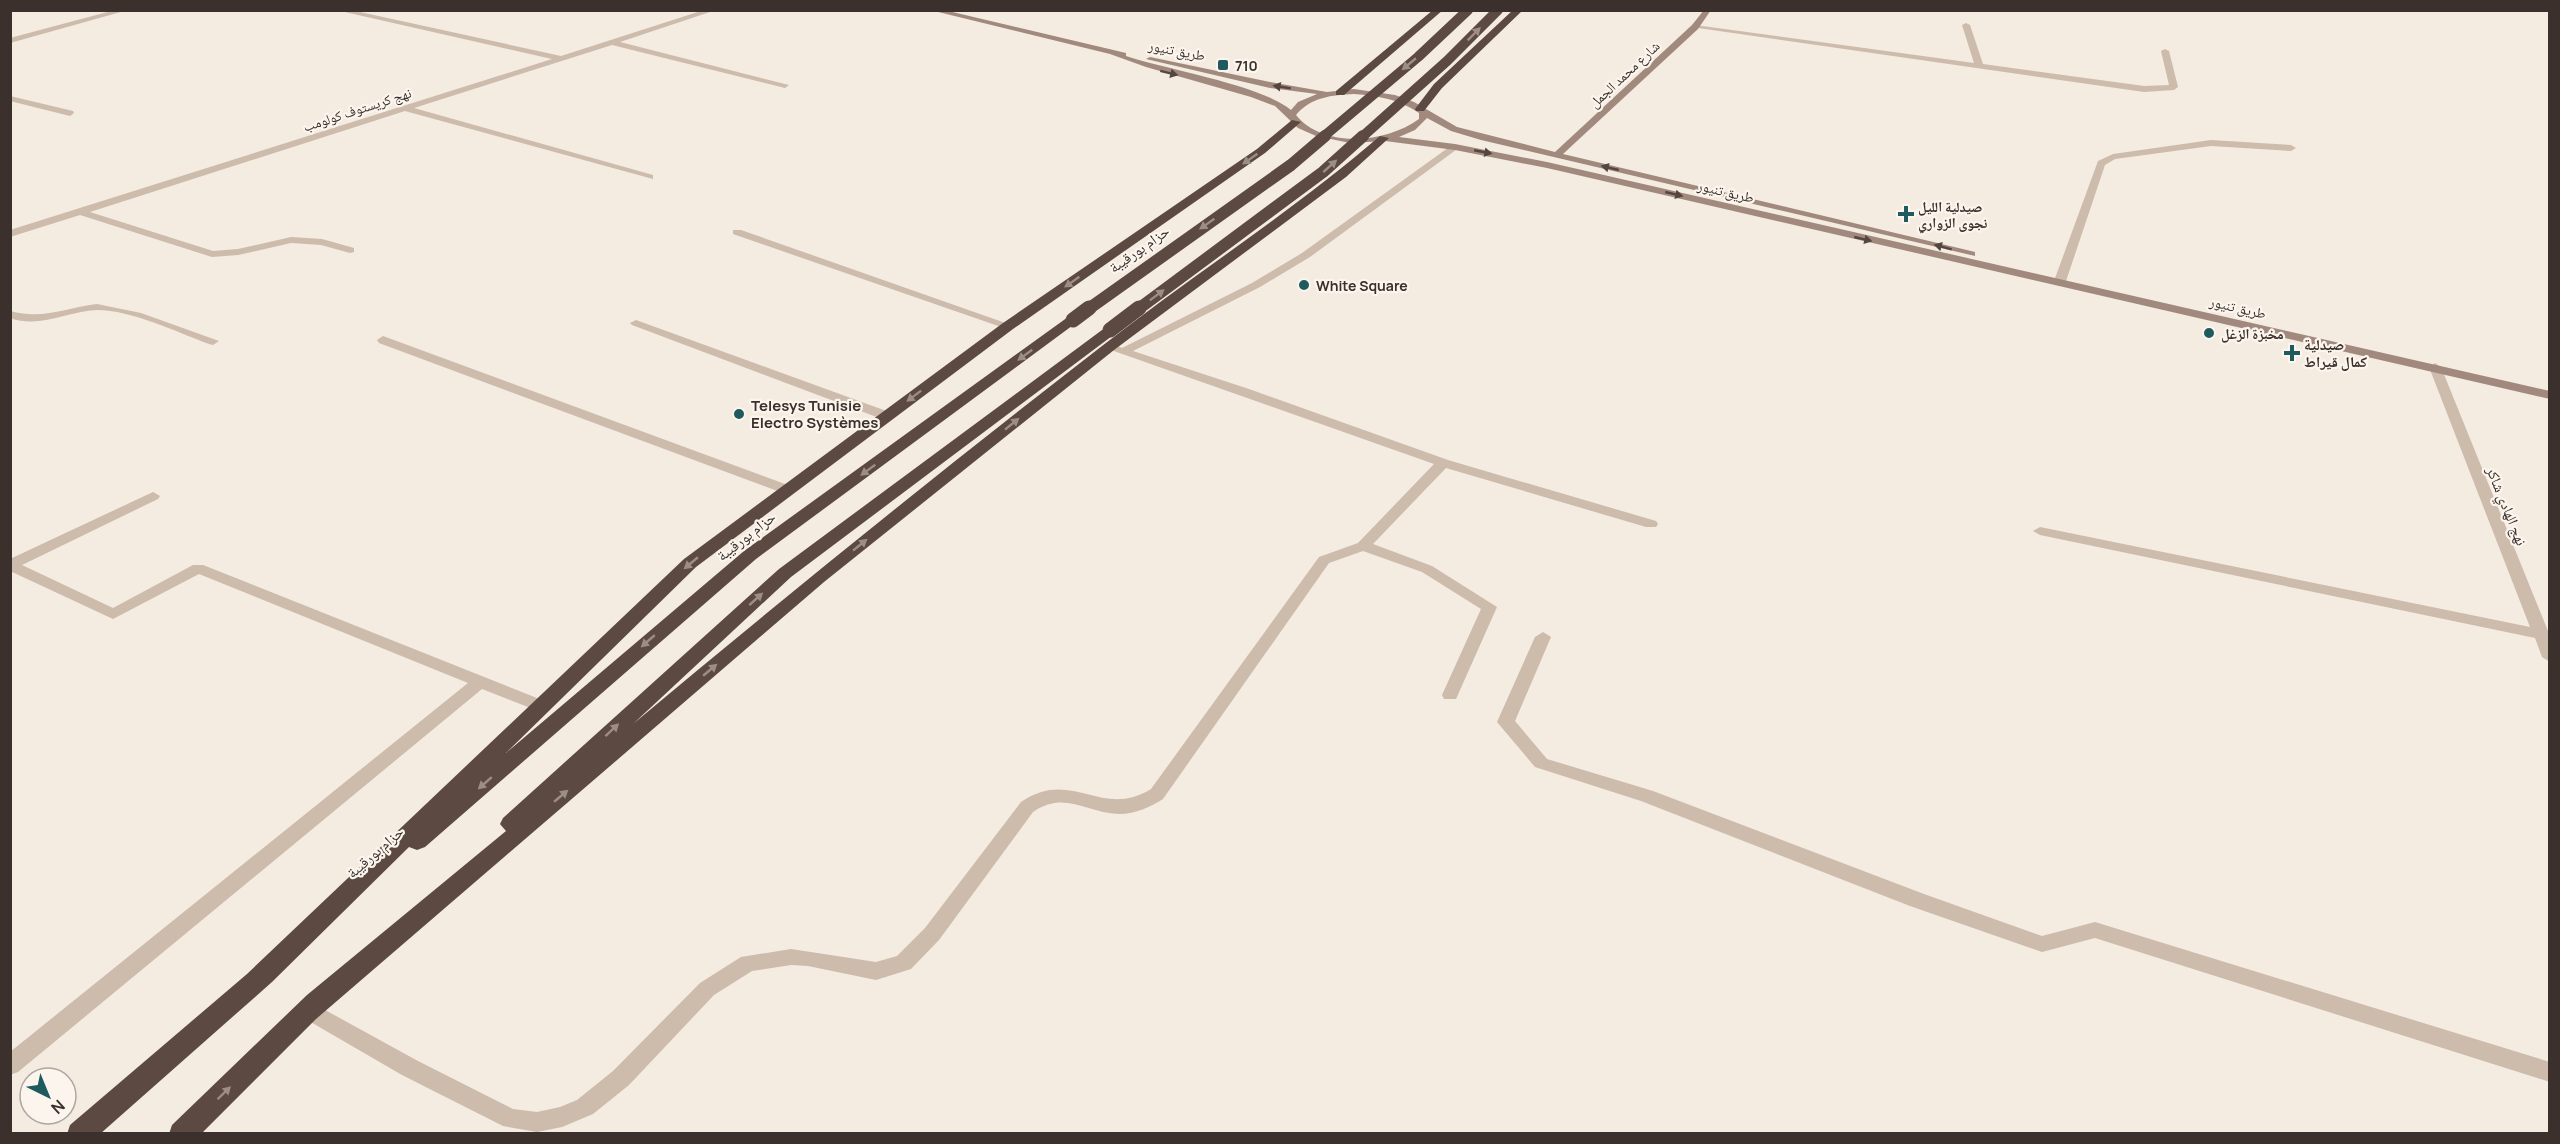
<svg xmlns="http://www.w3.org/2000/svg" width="2560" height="1144" viewBox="0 0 2560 1144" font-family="Manrope,'Noto Naskh Arabic',sans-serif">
	<rect width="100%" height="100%" fill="#f4ebe1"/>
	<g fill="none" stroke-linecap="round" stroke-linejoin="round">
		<g fill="#cdbbac" fill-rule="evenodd">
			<path d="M 115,10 L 128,10 L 10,43 L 10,38 Z"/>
			<path d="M 336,10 L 351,10 L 561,56 L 704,10 L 716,10 L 620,42 L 789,85 L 785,88 L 612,45 L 414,108 L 653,175 L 653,179 L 405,111 L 90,212 L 213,251 L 238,249 L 291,237 L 322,239 L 354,248 L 354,252 L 350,253 L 321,245 L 291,243 L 238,255 L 212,257 L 80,215 L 10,237 L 10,230 L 552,59 Z"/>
			<path d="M 1966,23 L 1970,25 L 1983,64 L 2144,86 L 2169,85 L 2161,51 L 2165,49 L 2169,51 L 2178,87 L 2174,90 L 2144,92 L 1691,27 L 1695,25 L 1974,63 L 1962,25 Z"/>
			<path d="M 10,96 L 73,111 L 74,113 L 70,116 L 10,101 Z"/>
			<path d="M 2211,140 L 2291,145 L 2296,148 L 2291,151 L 2211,146 L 2115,159 L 2105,165 L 2066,281 L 2060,284 L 2056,283 L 2054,281 L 2098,161 L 2113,154 Z"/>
			<path d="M 1452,145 L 1460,147 L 1310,257 L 1260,287 L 1133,351 L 1249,389 L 1448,460 L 1656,521 L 1658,524 L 1656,527 L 1646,527 L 1446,468 L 1373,544 L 1432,566 L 1497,607 L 1456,699 L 1444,699 L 1442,695 L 1481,609 L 1422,572 L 1363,551 L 1329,563 L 1163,799 C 1150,807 1136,814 1119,814 C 1086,813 1065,790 1033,812 L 939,940 L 911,969 L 876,980 L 808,966 L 791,965 L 752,971 L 714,995 L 629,1085 L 593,1114 L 562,1127 L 537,1132 L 503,1126 L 402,1075 L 302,1017 L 299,1011 L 302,1005 L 309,1002 L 316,1005 L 418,1061 L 513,1109 L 537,1112 L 560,1107 L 577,1100 L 613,1071 L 700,983 L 741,957 L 791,949 L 876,962 L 897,956 L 925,928 L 1021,802 C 1072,767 1101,820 1151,789 L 1319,557 L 1358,543 L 1434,464 L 1111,350 L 1117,346 L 1122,348 L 1252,283 L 1302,253 Z"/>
			<path d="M 733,230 L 741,230 L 1014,326 L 1008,329 L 1004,328 L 733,234 Z"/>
			<path d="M 97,304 L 141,313 L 219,341 L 213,345 L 209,344 C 177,332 131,310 97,310 C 67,311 41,329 10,318 L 10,311 C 43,320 65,308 97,304 Z"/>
			<path d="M 636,320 L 892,413 L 893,416 L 892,419 L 882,419 L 632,325 L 630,323 Z"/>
			<path d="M 383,336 L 793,487 L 795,490 L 788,494 L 783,493 L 379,343 L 377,340 Z"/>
			<path d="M 2435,363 L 2441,367 L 2550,636 L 2550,662 L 2542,657 L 2535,638 L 2040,535 L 2033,531 L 2040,527 L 2530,627 L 2429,367 Z"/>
			<path d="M 153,492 L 160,496 L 158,499 L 22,565 L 113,608 L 193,565 L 203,565 L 547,702 L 549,706 L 547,710 L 541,712 L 482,689 L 18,1072 L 10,1075 L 10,1052 L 468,683 L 199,574 L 113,619 L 10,571 L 10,559 Z"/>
			<path d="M 1543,632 L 1551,637 L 1515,721 L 1547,759 L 1653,791 L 1924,894 L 2042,936 L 2095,922 L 2550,1062 L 2550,1082 L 2095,938 L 2042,952 L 1910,906 L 1641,801 L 1535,767 L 1497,722 L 1535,637 Z"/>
		</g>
		<path fill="#a18a7d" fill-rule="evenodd" d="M 930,10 L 944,10 L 1126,53 L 1126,56 C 1168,70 1261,85 1291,110 L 1298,102 L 1317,94 L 1270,88 L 1146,59 L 1150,57 L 1270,82 L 1327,92 L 1354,89 L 1395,95 L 1414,102 L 1457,127 L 1555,152 L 1692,25 L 1704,10 L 1711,10 L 1698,29 L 1563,154 L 1971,251 L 1975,252 L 1975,256 L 1481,140 L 1451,131 L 1427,118 L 1415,130 L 1399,137 L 1455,144 L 1547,162 L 2550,391 L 2550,399 L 1547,168 L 1455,150 L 1385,141 L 1350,143 L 1316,136 L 1298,128 L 1275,106 L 1251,97 L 1146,67 L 1110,54 ZM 1354,94 C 1378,96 1399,99 1419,113 L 1419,119 C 1387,143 1323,149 1296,115 C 1311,97 1332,95 1354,94 Z"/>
		<g fill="#5c4a42" fill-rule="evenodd">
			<path d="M 1433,10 L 1443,10 L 1344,95 L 1336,95 L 1336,91 Z"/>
			<path d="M 1513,10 L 1523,10 L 1442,88 L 1424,111 L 1416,111 L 1415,109 L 1434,84 Z"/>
			<path d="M 1292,120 L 1301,122 L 1265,153 L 1013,329 L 696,567 L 506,753 L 744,551 L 1068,317 L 1073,316 L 1080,320 L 756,559 L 425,847 L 417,850 L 409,847 L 272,982 L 100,1134 L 67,1134 L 70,1125 L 247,974 L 684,559 L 1003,323 L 1257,149 Z"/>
			<path d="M 1380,136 L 1389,138 L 1346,177 L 1114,350 L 824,582 L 316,1019 L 201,1134 L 169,1134 L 172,1125 L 307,995 L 506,831 L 500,824 L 503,818 L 779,569 L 1102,330 L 1112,330 L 1112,336 L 791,577 L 633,724 C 787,595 943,469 1102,346 C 1194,274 1292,212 1380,136 Z"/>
		</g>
		<g stroke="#5c4a42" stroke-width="10">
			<path d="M 1323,137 L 1418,57 L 1468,10"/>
			<path d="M 1362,137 L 1447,61 L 1498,10"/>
		</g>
		<g stroke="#5c4a42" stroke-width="12">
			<path d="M 1087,310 L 1291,165 L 1325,136"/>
			<path d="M 1137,310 L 1323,172 L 1363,136"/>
		</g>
		<g stroke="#5c4a42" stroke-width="15">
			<path d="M 1073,320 L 1089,308"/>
			<path d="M 1110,330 L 1139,308"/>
		</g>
	</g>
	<defs><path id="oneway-solid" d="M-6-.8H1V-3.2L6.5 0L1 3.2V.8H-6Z" transform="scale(1.5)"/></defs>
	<g fill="#9c8e87">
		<use href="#oneway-solid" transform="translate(1474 34) rotate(-45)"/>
		<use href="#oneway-solid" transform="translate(1409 64) rotate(140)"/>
		<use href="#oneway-solid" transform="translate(1250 159) rotate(145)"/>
		<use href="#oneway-solid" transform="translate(1330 166) rotate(-42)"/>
		<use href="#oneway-solid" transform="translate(1207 224) rotate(145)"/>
		<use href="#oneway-solid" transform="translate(1072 282) rotate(145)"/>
		<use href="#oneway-solid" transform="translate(1157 295) rotate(-37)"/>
		<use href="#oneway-solid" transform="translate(1025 355) rotate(144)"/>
		<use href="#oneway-solid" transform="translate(914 396) rotate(143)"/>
		<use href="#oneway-solid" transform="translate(1012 424) rotate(-39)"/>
		<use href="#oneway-solid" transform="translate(868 470) rotate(144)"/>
		<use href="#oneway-solid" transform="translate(860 545) rotate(-39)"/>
		<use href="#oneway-solid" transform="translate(691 563) rotate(140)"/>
		<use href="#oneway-solid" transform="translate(756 599) rotate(-42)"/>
		<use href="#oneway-solid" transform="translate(648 641) rotate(139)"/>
		<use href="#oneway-solid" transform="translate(710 670) rotate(-40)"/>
		<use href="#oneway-solid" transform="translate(612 730) rotate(-43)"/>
		<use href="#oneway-solid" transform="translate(485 783) rotate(139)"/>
		<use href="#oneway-solid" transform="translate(561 796) rotate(-40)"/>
		<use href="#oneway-solid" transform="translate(224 1093) rotate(-44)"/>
	</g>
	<g fill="#544640">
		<use href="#oneway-solid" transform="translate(1169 73) rotate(14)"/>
		<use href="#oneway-solid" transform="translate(1282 87) rotate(-171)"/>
		<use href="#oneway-solid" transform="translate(1483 152) rotate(11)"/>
		<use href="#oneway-solid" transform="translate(1610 168) rotate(-167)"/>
		<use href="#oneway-solid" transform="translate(1674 194) rotate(13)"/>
		<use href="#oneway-solid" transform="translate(1863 239) rotate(13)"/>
		<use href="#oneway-solid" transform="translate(1943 247) rotate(-165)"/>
	</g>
	<g fill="#1f5a5e" stroke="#fbf5ee" stroke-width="2">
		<rect x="1217" y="59" width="12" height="12" rx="3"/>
		<path d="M1903 205h6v6h6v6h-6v6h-6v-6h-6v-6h6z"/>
		<circle cx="1304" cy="285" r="6"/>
		<circle cx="2209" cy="333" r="6"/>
		<path d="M2289 344h6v6h6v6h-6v6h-6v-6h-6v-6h6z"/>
		<circle cx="739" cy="414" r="6"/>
	</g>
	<g text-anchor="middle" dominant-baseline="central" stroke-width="4.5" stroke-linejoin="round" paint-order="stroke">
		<g font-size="14" fill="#3b302b" stroke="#fbf5ee">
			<text transform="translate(1177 50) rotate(11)">طريق تنيور</text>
			<text transform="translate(1624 74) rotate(-43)">شارع محمد الجمل</text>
			<text transform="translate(357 109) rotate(-18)">نهج كريستوف كولومب</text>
			<text transform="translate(1726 191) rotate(13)">طريق تنيور</text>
			<text transform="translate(2238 307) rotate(13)">طريق تنيور</text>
		</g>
		<g font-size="14" font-weight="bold" fill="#3b302b" stroke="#fbf5ee" text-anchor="start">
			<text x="1235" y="65">710</text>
			<text x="1918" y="206">صيدلية الليل<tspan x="1918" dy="16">نجوى الزواري</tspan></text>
			<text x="1316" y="285">White Square</text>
			<text x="2221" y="333">مخبزة الزغل</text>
		</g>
		<g font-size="15" fill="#3b302b" stroke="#fbf5ee">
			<text transform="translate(1139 249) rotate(-35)">حزام بورقيبة</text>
			<text transform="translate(2507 506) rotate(68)">نهج الهادي شاكر</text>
			<text transform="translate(746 536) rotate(-38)">حزام بورقيبة</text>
			<text transform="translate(375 852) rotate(-41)">حزام بورقيبة</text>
		</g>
		<g font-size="15" font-weight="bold" fill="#3b302b" stroke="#fbf5ee" text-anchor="start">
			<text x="2304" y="344">صيدلية<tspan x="2304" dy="17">كمال قيراط</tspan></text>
			<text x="751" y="405">Telesys Tunisie<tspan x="751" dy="17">Electro Systèmes</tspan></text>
		</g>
	</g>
	<rect width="2560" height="1144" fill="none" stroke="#3b302b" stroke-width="24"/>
	<g transform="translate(48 1096) rotate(137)"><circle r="28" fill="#fbf5ee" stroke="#aea6a0" stroke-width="1.5"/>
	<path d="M0-4.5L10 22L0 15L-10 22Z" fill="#1f5a5e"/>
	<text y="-9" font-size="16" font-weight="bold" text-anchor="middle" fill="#3b302b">N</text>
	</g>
</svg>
